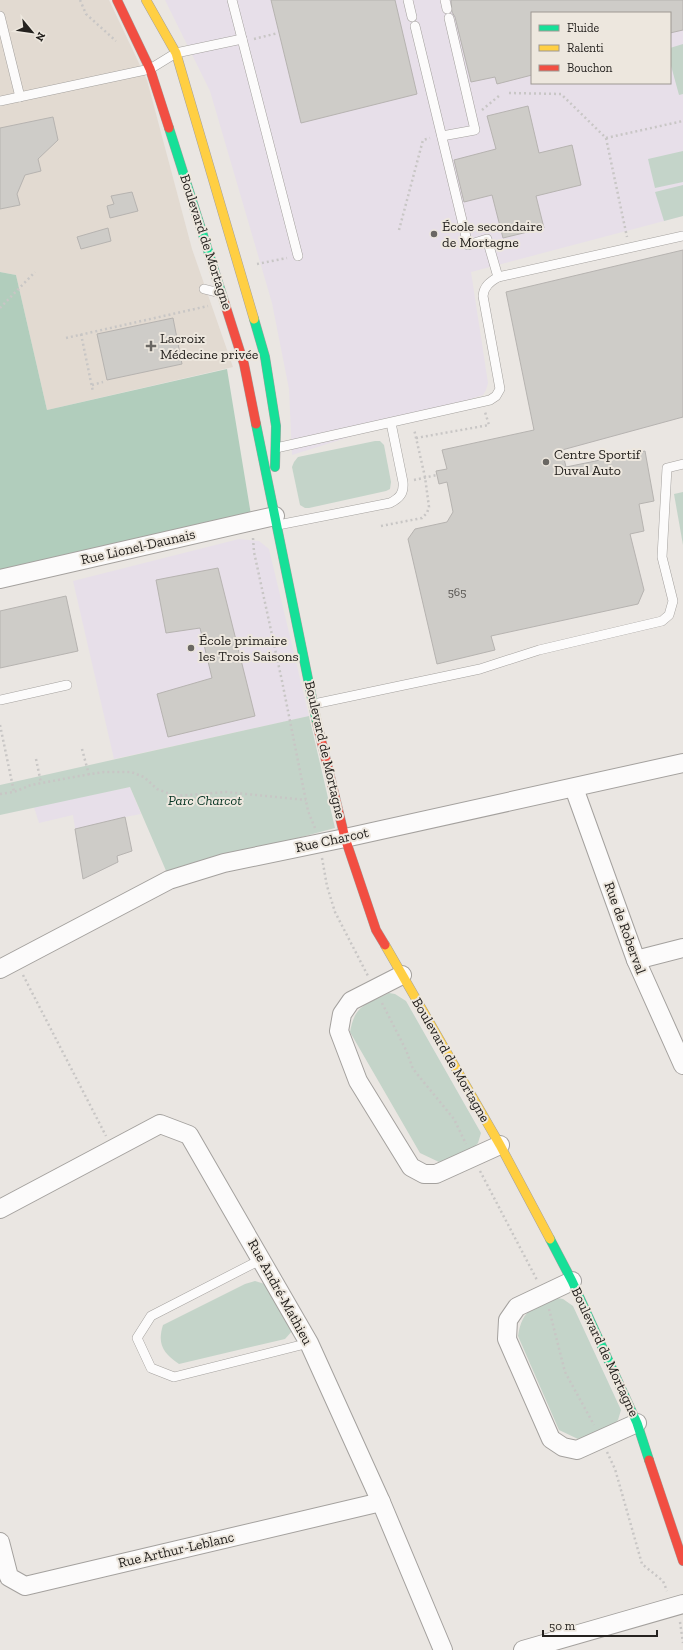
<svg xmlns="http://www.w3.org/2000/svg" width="683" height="1650" viewBox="0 0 683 1650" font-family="'Zilla Slab',serif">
	<rect width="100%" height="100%" fill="#eae6e2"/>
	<path fill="#e2dad1" d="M 0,0 L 109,0 L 147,80 L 192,249 L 233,367 L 47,410 L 16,275 L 0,272 Z"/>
	<g fill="#e7dfe9" fill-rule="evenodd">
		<path d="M 165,0 L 683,0 L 683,216 L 471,272 L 488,383 L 486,390 L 483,395 L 292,455 L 289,389 L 272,303 L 210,91 ZM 532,13 L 670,13 L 670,83 L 532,83 Z"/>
		<path d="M 239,539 L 259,541 L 269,549 L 309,716 L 114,759 L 73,581 Z"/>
		<path d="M 130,787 L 141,814 L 125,817 L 132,851 L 117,855 L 118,862 L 83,879 L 73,815 L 39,823 L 34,807 Z"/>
	</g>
	<g fill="#c4d4c9">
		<path d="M 683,44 L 683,94 L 679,95 L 670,62 L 670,48 Z"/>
		<path d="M 683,151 L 683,182 L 655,188 L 648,159 Z"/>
		<path d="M 683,185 L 683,216 L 664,221 L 655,192 Z"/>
		<path d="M 375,441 L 380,441 L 384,445 L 391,482 L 390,489 L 386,491 L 309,508 L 305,508 L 300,505 L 292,467 L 294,462 L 298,457 Z"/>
		<path d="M 683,492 L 683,545 L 674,494 Z"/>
		<path d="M 309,716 L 335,828 L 167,873 L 130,787 L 0,815 L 0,785 Z"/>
		<path d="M 389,993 L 395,994 L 406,1001 L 481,1133 L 478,1143 L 471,1150 L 439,1162 L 420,1153 L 350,1032 C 355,1004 366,1005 389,993 Z"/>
		<path d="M 255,1281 L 268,1285 L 293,1330 L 285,1339 L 179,1364 C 163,1353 157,1344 163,1325 L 245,1284 Z"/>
		<path d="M 557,1298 L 563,1299 L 573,1306 L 621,1410 L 618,1420 L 611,1427 L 578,1439 L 559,1430 L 518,1336 C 523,1307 533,1309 557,1298 Z"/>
	</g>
	<path fill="#b1cdbc" d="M 0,272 L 16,275 L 47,410 L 227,369 L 252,521 L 0,579 Z"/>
	<g fill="#ceccc8" stroke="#b6b3b0">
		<path d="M 271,0 L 395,0 L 417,94 L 301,123 Z"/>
		<path d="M 451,0 L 683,0 L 683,30 L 670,33 L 670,13 L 532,13 L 532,75 L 497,84 L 495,77 L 471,82 L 455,17 L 452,12 Z"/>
		<path d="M 528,106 L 539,153 L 572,145 L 581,185 L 536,196 L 544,228 L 503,238 L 492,195 L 464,202 L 454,160 L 496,149 L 487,116 Z"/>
		<path d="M 53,117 L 58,140 L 38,159 L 41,171 L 25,175 L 17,194 L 20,205 L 0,209 L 0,128 Z"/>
		<path d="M 132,192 L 138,211 L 110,218 L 107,206 L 114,204 L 111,196 Z"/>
		<path d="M 108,228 L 111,241 L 81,249 L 77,237 Z"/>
		<path d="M 683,250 L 683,417 L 562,450 L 566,467 L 645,451 L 654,501 L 639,504 L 644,531 L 630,534 L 644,590 L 638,604 L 491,636 L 495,650 L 437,664 L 408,539 L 415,529 L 447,522 L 453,512 L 447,482 L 439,484 L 436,471 L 447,469 L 442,450 L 534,430 L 506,292 Z"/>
		<path d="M 173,318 L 182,364 L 107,380 L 97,334 Z"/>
		<path d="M 218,568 L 255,716 L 168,737 L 157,694 L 212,678 L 200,628 L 166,633 L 156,580 Z"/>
		<path d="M 66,596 L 78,651 L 0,668 L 0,611 Z"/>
		<path d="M 125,817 L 132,851 L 117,856 L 118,862 L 83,879 L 75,829 Z"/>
	</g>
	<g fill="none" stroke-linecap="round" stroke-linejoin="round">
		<defs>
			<g id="lane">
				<path d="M 232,0 L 298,256"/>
				<path d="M 408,0 L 412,17"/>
				<path d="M 445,0 L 447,9"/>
				<path d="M 0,16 L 20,97"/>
				<path d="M 0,101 L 150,69 L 176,53 L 242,39"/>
				<path d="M 442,136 L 475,130 L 449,18"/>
				<path d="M 498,277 L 683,236"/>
				<path d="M 204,289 L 220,293"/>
				<path d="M 276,448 L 490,400 L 496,396 L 500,389 L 483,296 C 484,286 490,282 498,277 L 487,239 L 468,245 L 415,26"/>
				<path d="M 278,525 L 390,503 C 400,498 404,493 403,482 L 391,423"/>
				<path d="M 0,700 L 67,685"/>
				<path d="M 314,704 L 480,669 L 539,650 L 662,621 L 669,615 L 673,601 L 662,557 L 667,468 L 683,464"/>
				<path d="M 262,1259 L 151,1316 L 137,1338 L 151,1368 L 174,1377 L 309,1343"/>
			</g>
			<g id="street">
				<path d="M 0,579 L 275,516"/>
				<path d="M 574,788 L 636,960 L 683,1065"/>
				<path d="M 636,960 L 683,948"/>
				<path d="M 0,969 L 169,880 L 224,863 L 345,838 L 683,763"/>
				<path d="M 402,975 L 351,1001 L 342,1014 L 339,1031 L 358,1081 L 411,1167 L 424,1174 L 436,1174 L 500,1145"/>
				<path d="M 0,1209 L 160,1124 L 189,1135 L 309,1343 L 381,1502 L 443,1650"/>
				<path d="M 572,1281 L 517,1307 L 508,1320 L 507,1339 L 551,1439 L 563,1447 L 577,1450 L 637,1423"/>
				<path d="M 0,1542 L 9,1577 L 25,1586 L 381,1502"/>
				<path d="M 523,1650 L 683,1604"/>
			</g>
			<g id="fast">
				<path d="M 169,128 L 224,301"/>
				<path d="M 254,319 L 265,357 L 276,426 L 275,467"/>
				<path d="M 256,424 L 317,723"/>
				<path d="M 550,1239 L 572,1281 L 637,1423 L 649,1460"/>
			</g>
			<g id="slow">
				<path d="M 146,0 L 176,53 L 254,319"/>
				<path d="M 385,945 L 500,1145 L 550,1239"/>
			</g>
			<g id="jam">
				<path d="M 117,0 L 150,69 L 169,128"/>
				<path d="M 224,301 L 244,364 L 256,424"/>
				<path d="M 317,723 L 345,838 L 376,930 L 385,945"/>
				<path d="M 649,1460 L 683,1561"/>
			</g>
		</defs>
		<use href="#lane" stroke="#a4a19e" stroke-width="10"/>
		<use href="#street" stroke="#a4a19e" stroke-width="20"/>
		<use href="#fast" stroke="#a4a19e" stroke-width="10"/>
		<use href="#slow" stroke="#a4a19e" stroke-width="10"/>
		<use href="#jam" stroke="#a4a19e" stroke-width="10"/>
		<g stroke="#c8c6c5" stroke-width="2.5" stroke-dasharray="2 3" stroke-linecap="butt">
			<path d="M 80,0 L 86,14 L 116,41"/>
			<path d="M 254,39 L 278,33"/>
			<path d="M 509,93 L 561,94 L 606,138 L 627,237"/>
			<path d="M 482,110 L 500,95"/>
			<path d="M 606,138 L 683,121"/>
			<path d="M 399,230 L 423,140 L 430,138"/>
			<path d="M 257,264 L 287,258"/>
			<path d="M 0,308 L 35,272"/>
			<path d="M 81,334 L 93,392"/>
			<path d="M 66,338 L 208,306"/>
			<path d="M 92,385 L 103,382"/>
			<path d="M 416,438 L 489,425 L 485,412"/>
			<path d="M 414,480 L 437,475"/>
			<path d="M 381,526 L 422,518 L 427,513 L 429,507 L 425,477 L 414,429"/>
			<path d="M 253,538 L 254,552 L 282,681 L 308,811 L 315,828"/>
			<path d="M 0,725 L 14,792"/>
			<path d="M 82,749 L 89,775"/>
			<path d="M 36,759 L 41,783"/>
			<path d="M 0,794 L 14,792 L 31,785 L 79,776 L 104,772 L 131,772 L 144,777 L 157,789 L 175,796 L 226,792 L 306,800"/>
			<path d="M 322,858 L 327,886 L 335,912 L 368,976"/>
			<path d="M 23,975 L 106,1136"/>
			<path d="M 382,1003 L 406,1050 L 413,1069 L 454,1119 L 466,1144"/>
			<path d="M 480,1171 L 537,1280"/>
			<path d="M 549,1309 L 565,1372 L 594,1425"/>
			<path d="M 607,1452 L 615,1469 L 642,1564 L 663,1581 L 667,1591"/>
			<path d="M 680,1622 L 683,1643"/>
		</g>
		<use href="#lane" stroke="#fcfbfb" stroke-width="9"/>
		<use href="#street" stroke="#fcfbfb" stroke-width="18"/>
		<use href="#fast" stroke="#16e098" stroke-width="9"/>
		<use href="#slow" stroke="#ffcf43" stroke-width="9"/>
		<use href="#jam" stroke="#f24e42" stroke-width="9"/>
	</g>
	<g fill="#6a6763" stroke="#ede7de" stroke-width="1.5">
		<circle cx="434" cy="234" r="4"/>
		<path d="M149 340h4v4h4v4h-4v4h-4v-4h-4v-4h4z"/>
		<circle cx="546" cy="462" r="4"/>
		<circle cx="191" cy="648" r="4"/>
	</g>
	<g text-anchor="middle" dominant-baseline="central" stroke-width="4" stroke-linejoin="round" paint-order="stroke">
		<g font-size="12" fill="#524f4c">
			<text x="457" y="592">565</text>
		</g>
		<g font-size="14" fill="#25221f" stroke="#ede7de" text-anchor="start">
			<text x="442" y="226">École secondaire<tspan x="442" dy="16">de Mortagne</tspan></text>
			<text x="160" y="338">Lacroix<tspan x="160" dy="16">Médecine privée</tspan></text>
			<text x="554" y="454">Centre Sportif<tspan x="554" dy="16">Duval Auto</tspan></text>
			<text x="199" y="640">École primaire<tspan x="199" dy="16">les Trois Saisons</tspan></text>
		</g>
		<g font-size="14" fill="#25221f" stroke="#ede7de">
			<text transform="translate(206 242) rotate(72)">Boulevard de Mortagne</text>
			<text transform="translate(138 547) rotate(-13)">Rue Lionel-Daunais</text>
			<text transform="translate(325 750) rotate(77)">Boulevard de Mortagne</text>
			<text transform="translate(332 840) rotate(-12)">Rue Charcot</text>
			<text transform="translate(625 928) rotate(70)">Rue de Roberval</text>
			<text transform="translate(451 1060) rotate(60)">Boulevard de Mortagne</text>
			<text transform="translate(280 1292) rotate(61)">Rue André-Mathieu</text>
			<text transform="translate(605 1352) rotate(65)">Boulevard de Mortagne</text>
			<text transform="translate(176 1550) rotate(-13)">Rue Arthur-Leblanc</text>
		</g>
		<g font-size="14" font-style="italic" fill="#053422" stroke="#ede7de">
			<text x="205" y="800">Parc Charcot</text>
		</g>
	</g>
	<rect x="531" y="12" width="140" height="72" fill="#ede7de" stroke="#9d9892"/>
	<rect x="539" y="25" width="20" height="6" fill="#16e098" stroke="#9d9892"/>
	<text x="567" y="32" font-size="12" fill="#25221f">Fluide</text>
	<rect x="539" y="45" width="20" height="6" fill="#ffcf43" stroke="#9d9892"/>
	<text x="567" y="52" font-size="12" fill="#25221f">Ralenti</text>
	<rect x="539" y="65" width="20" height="6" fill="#f24e42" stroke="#9d9892"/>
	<text x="567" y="72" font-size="12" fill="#25221f">Bouchon</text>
	<g transform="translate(32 32) rotate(119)" stroke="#ede7de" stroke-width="3" paint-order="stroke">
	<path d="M0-3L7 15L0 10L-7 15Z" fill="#25221f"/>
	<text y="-6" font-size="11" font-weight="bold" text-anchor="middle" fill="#25221f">N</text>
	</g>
	<path d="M543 1630v6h114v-6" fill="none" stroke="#25221f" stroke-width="2"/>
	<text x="549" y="1630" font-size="12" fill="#25221f" stroke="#ede7de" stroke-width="3" paint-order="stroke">50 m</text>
</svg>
